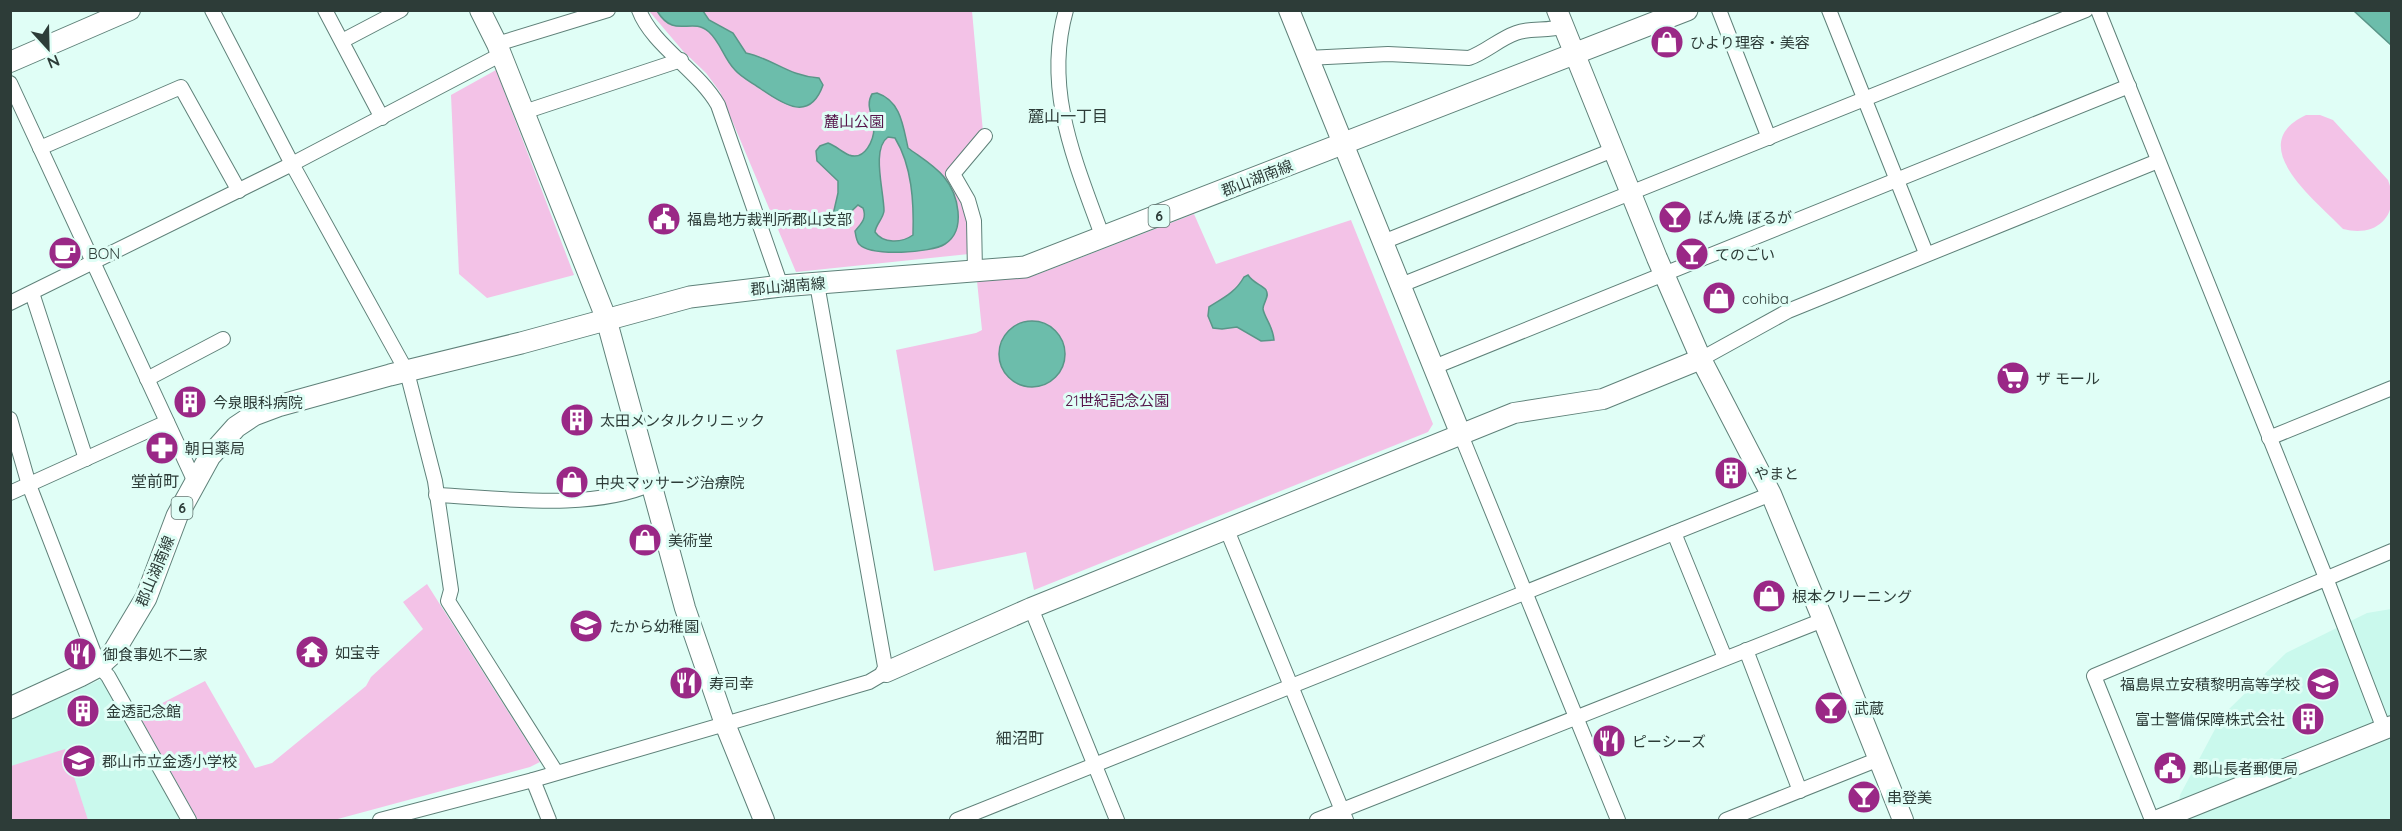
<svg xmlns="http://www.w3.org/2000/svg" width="2402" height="831" viewBox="0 0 2402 831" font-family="Quicksand,'Noto Sans JP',sans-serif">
	<rect width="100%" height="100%" fill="#e0fef6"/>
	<g fill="#caf9ed">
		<path d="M 2391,609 L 2391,820 L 2176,820 L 2180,795 L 2222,716 L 2286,653 L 2367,613 Z"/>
		<path d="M 102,679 L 180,820 L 11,820 L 10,720 Z"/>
	</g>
	<g fill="#f3c2e7">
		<path d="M 649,11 L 972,11 L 983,132 L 949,177 C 966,208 970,219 969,254 L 796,272 L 720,92 L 706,73 L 683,51 Z"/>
		<path d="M 496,70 L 574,275 L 487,298 L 459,274 L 451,95 Z"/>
		<path d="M 2306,115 L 2320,115 L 2333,120 L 2388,180 C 2401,214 2378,238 2343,229 C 2317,201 2242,145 2306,115 Z"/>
		<path d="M 1194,214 L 1216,264 L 1351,220 L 1433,424 L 1428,432 L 1034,590 L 1026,552 L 934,571 L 896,350 L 976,333 L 982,330 L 977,281 L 1036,275 Z"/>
		<path d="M 427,584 L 540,762 L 530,767 L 334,820 L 198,820 L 139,715 L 205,681 L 255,768 L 272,763 L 366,686 L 371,677 L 423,629 L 403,602 Z"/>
		<path d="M 65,749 L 88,820 L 11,820 L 11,766 Z"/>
	</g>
	<g fill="#6cbdab" stroke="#599688" stroke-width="1.5" fill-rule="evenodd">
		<path d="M 657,11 L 703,11 L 709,20 L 733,33 L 746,53 C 774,59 788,76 819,78 L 823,85 C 810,122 784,105 761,89 C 753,83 742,78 735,70 C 724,59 721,43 709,32 C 691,16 675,40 657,11 Z"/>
		<path d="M 2354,11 L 2391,11 L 2391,45 Z"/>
		<path d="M 877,93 C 901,101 903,126 908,148 C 920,157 934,165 944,177 C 958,194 967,230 945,244 C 931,253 871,257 859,244 C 856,240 856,236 855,231 C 862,223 867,218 863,208 L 858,205 L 841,221 L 835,222 L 832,219 L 838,193 L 838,181 L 817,161 L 816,151 L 820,146 L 828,143 C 836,146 842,152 849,155 C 865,161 874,140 874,127 C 873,115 865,106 872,94 ZM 888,137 L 895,138 C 912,166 914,202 913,235 C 902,243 883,244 875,232 C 876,224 883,219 884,211 C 884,191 871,149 888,137 Z"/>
		<path d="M 1248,275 C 1253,283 1262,285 1266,290 C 1270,297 1263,302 1263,309 C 1265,319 1273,326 1274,340 L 1261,341 L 1237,327 L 1222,329 L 1213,328 L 1208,316 L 1209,307 C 1223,298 1235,293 1244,277 Z"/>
		<circle cx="1032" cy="354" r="33"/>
	</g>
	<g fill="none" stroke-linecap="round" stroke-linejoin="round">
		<defs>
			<g id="street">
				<path d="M 212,10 L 292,164 L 407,372 L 435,481 L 451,590 L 448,601 L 556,772"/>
				<path d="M 325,10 L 382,118"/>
				<path d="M 639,10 C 652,45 698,70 718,105 L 781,286"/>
				<path d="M 1066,10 C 1043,91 1076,163 1103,238"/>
				<path d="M 1719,10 L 1769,138"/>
				<path d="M 1829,10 L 1926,253"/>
				<path d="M 2098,10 L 2326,578 L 2384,729"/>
				<path d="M 342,41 L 401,10"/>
				<path d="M 497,44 L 608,10"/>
				<path d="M 1307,58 L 1388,54 L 1469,58 C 1486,52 1499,39 1516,33 C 1532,27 1548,32 1563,26"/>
				<path d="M 10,83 L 195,482"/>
				<path d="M 524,112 L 681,60"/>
				<path d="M 40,148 L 181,87 L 239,191"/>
				<path d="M 1383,242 L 1613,150"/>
				<path d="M 975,271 L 974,221 L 968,200 L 953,174 L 985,136"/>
				<path d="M 1401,285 L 2086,10"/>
				<path d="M 32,293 L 86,459"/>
				<path d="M 10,303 L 292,164 L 500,55"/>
				<path d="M 1701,359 L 1788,311 L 2158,161"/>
				<path d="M 1434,367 L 2129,86"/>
				<path d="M 147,379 L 223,339"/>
				<path d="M 10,419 L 29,485 L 99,666 L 108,676 L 189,820"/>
				<path d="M 1461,435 L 1618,820"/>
				<path d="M 2269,438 L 2392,388"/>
				<path d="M 10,493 L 167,422"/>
				<path d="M 436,495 C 501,498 592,511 651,484"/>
				<path d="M 1227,530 L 1346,820"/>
				<path d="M 1674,533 L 1725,658"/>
				<path d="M 1031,608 L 1117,820"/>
				<path d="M 1746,650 L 1800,791"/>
				<path d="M 533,780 L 549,820"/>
				<path d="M 380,820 L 533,780 L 869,682 L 886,672 L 817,284"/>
				<path d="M 957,820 L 1771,494"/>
				<path d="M 1317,820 L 1823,620"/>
				<path d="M 1726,820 L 1879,759"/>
				<path d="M 2152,820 L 2094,676 L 2392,551"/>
			</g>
			<g id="secondary">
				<path d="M 480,10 L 497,44 L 606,318 L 685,608 L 725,724 L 764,820"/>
				<path d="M 1289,10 L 1461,435"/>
				<path d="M 1557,10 L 1657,258 L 1701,359 L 1771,494 L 1823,620 L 1903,820"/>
				<path d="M 10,62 L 130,10"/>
				<path d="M 886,672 L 1031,608 L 1514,413 L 1603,399 L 1701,359"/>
				<path d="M 2158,820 L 2392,726"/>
			</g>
			<path id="primary" d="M 10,708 L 80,676 L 99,666 L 113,653 L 146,598 L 177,516 L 210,456 L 236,427 L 254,415 L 278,406 L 390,375 L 521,343 L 690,297 L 781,286 L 1025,267 L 1687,10"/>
		</defs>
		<use href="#street" stroke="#5f8179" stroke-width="16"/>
		<use href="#secondary" stroke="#5f8179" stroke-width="22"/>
		<use href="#primary" stroke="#5f8179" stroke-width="23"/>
		<use href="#street" stroke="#fff" stroke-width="14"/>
		<use href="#secondary" stroke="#fff" stroke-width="20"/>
		<use href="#primary" stroke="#fff" stroke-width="21"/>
	</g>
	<defs>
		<symbol id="shop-disc" viewBox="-11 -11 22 22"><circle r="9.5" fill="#9a2886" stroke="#e0fef6"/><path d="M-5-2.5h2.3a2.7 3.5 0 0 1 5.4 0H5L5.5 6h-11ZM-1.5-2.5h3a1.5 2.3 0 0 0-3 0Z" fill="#fff"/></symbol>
		<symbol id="bar-disc" viewBox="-11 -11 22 22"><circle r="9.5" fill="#9a2886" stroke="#e0fef6"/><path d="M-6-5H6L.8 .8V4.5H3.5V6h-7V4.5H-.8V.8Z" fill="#fff"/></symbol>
		<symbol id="civic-disc" viewBox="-11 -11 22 22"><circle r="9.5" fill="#9a2886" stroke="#e0fef6"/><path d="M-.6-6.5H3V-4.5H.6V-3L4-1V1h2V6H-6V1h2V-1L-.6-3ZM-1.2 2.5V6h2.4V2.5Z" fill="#fff"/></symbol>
		<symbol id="cafe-disc" viewBox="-11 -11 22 22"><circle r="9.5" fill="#9a2886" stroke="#e0fef6"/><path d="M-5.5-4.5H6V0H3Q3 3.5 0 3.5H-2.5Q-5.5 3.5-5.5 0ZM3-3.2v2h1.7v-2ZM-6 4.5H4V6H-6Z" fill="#fff"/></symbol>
		<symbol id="supermarket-disc" viewBox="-11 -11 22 22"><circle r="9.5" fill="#9a2886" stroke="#e0fef6"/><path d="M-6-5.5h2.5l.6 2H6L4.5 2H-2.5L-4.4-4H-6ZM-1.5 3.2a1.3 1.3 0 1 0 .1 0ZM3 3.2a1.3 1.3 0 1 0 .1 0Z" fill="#fff"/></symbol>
		<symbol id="building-disc" viewBox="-11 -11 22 22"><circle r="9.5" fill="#9a2886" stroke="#e0fef6"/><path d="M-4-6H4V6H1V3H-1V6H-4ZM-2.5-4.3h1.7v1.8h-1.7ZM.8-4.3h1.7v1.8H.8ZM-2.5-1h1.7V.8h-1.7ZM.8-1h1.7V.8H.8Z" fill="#fff"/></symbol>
		<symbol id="pharmacy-disc" viewBox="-11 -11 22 22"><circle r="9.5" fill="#9a2886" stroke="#e0fef6"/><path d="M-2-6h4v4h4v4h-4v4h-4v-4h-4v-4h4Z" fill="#fff"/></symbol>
		<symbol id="school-disc" viewBox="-11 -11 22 22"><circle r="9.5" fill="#9a2886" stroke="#e0fef6"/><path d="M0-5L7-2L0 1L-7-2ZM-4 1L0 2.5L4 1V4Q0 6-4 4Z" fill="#fff"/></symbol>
		<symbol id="temple-disc" viewBox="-11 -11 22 22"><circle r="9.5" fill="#9a2886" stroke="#e0fef6"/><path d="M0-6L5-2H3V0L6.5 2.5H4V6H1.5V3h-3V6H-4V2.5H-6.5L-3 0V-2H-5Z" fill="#fff"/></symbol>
		<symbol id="restaurant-disc" viewBox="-11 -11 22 22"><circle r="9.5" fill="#9a2886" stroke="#e0fef6"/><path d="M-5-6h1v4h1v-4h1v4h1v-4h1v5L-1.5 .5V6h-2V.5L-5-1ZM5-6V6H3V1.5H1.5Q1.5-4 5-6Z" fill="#fff"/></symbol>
	</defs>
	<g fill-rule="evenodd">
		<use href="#shop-disc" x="1648" y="23" width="38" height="38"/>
		<use href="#bar-disc" x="1656" y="198" width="38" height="38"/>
		<use href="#civic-disc" x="645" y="200" width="38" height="38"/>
		<use href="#cafe-disc" x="46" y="234" width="38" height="38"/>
		<use href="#bar-disc" x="1673" y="235" width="38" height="38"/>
		<use href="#shop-disc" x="1700" y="279" width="38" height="38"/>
		<use href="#supermarket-disc" x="1994" y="359" width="38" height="38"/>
		<use href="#building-disc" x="171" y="383" width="38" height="38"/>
		<use href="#building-disc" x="558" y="401" width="38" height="38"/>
		<use href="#pharmacy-disc" x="143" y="429" width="38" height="38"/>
		<use href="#building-disc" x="1712" y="454" width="38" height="38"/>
		<use href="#shop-disc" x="553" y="463" width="38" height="38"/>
		<use href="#shop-disc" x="626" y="521" width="38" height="38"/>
		<use href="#shop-disc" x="1750" y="577" width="38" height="38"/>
		<use href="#school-disc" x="567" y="607" width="38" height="38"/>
		<use href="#temple-disc" x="293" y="633" width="38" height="38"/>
		<use href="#restaurant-disc" x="61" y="635" width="38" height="38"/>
		<use href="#restaurant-disc" x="667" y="664" width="38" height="38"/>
		<use href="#school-disc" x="2304" y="665" width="38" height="38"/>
		<use href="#bar-disc" x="1812" y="689" width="38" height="38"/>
		<use href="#building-disc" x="64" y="692" width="38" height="38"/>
		<use href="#building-disc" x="2289" y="700" width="38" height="38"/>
		<use href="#restaurant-disc" x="1590" y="722" width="38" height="38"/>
		<use href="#school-disc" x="60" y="742" width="38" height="38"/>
		<use href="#civic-disc" x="2151" y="749" width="38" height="38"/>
		<use href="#bar-disc" x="1845" y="778" width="38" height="38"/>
	</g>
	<g text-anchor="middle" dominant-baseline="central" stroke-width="6" stroke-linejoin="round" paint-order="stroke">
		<g fill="#e0fef6" stroke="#637671" stroke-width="1.5">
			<rect x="1148.5" y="205" width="21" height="22" rx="4.5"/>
			<rect x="171.5" y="497" width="21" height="22" rx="4.5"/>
		</g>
		<g font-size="14" font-weight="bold" fill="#2d3c38">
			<text x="1159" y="216">6</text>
			<text x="182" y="508">6</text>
		</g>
		<g font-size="15" fill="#2d3c38" stroke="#e0fef6" text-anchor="start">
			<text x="1690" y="42">ひより理容・美容</text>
			<text x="1698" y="217">ばん焼 ぼるが</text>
			<text x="687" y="219">福島地方裁判所郡山支部</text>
			<text x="88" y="253">BON</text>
			<text x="1715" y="254">てのごい</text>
			<text x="1742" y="298">cohiba</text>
			<text x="2036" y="378">ザ モール</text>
			<text x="213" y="402">今泉眼科病院</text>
			<text x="600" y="420">太田メンタルクリニック</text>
			<text x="185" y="448">朝日薬局</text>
			<text x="1754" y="473">やまと</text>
			<text x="595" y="482">中央マッサージ治療院</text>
			<text x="668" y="540">美術堂</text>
			<text x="1792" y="596">根本クリーニング</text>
			<text x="609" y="626">たから幼稚園</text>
			<text x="335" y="652">如宝寺</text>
			<text x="103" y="654">御食事処不二家</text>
			<text x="709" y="683">寿司幸</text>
			<text x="2300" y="684" text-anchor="end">福島県立安積黎明高等学校</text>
			<text x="1854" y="708">武蔵</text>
			<text x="106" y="711">金透記念館</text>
			<text x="2285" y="719" text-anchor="end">富士警備保障株式会社</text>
			<text x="1632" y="741">ピーシーズ</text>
			<text x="102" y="761">郡山市立金透小学校</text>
			<text x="2193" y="768">郡山長者郵便局</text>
			<text x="1887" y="797">串登美</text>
		</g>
		<g font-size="15" fill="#57174c" stroke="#e0fef6">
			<text x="854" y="121">麓山公園</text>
			<text x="1117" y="400">21世紀記念公園</text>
		</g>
		<g font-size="15" fill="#2d3c38" stroke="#e0fef6">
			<text transform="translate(1257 178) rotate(-21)">郡山湖南線</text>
			<text transform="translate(788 286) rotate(-5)">郡山湖南線</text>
			<text transform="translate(155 571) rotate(-67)">郡山湖南線</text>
		</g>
		<g font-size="16" fill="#2d3c38" stroke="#e0fef6">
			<text x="1068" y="116">麓山一丁目</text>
			<text x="155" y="481">堂前町</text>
			<text x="1020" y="738">細沼町</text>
		</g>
	</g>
	<rect width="2402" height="831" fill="none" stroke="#2d3c38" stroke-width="24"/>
	<g transform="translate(48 48) rotate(158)" stroke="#e0fef6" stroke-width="4.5" paint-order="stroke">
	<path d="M0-4.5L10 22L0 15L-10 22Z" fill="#2d3c38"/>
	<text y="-9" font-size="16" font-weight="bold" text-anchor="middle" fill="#2d3c38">N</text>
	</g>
</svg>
